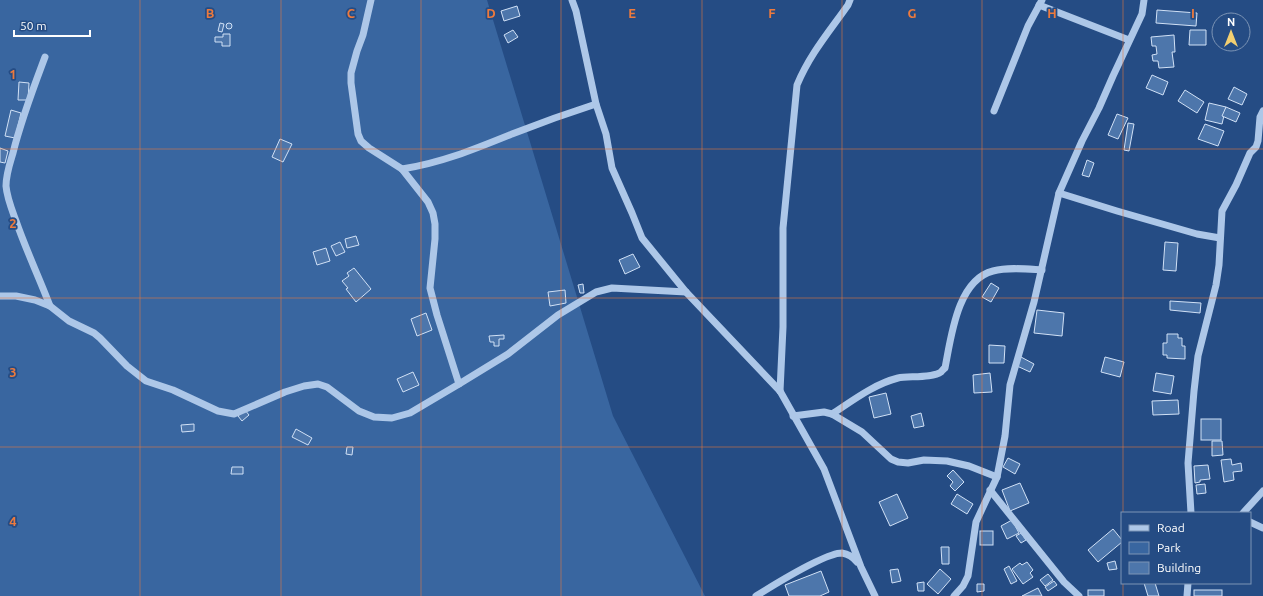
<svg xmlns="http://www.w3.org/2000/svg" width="1263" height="596" viewBox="0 0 1263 596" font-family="Ubuntu,sans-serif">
	<rect width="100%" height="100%" fill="#254c84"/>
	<path fill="#3966a0" d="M 0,0 L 487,0 L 613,416 L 705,596 L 0,596 Z"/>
	<g fill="#4d76ab" stroke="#d1e1f6">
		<path d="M 517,6 L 520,16 L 504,21 L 501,11 Z"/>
		<path d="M 1157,10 L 1197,13 L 1196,26 L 1156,23 Z"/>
		<circle cx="229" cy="26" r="3"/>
		<path d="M 220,23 L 224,24 L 222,32 L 218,31 Z"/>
		<path d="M 513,30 L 518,37 L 508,43 L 504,35 Z"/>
		<path d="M 1190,30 L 1206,30 L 1206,45 L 1189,45 Z"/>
		<path d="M 223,34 L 230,34 L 230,46 L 222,46 L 222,42 L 215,42 L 215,37 L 223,37 Z"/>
		<path d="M 1174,35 L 1175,52 L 1172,52 L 1174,67 L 1159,68 L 1158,61 L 1153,61 L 1152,55 L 1157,54 L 1156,46 L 1152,46 L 1151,37 Z"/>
		<path d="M 1152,75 L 1168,82 L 1163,95 L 1146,88 Z"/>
		<path d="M 19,82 L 29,83 L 28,100 L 18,100 Z"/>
		<path d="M 1234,87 L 1247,94 L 1242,105 L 1228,99 Z"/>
		<path d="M 1185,90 L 1204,102 L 1197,113 L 1178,101 Z"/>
		<path d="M 1209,103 L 1226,107 L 1222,124 L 1205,120 Z"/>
		<path d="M 1226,107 L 1240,113 L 1236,122 L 1222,116 Z"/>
		<path d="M 11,110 L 21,113 L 15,138 L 5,136 Z"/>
		<path d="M 1117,114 L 1128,118 L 1118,139 L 1108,135 Z"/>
		<path d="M 1128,123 L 1134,124 L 1129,151 L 1124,150 Z"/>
		<path d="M 1205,124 L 1224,131 L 1218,146 L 1198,139 Z"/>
		<path d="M 280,139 L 292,144 L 283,162 L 272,157 Z"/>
		<path d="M 0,148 L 8,151 L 5,163 L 0,162 Z"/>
		<path d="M 1087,160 L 1094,163 L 1089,177 L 1082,175 Z"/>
		<path d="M 356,236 L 359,245 L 347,248 L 345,239 Z"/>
		<path d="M 340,242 L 345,252 L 336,256 L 331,246 Z"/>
		<path d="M 1165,242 L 1178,243 L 1176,271 L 1163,270 Z"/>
		<path d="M 326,248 L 330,261 L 317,265 L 313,252 Z"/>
		<path d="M 633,254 L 640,267 L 625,274 L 619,260 Z"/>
		<path d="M 354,268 L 371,289 L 356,302 L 346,289 L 348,288 L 342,281 L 349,276 L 347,273 Z"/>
		<path d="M 991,283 L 999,288 L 991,302 L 982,297 Z"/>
		<path d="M 583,284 L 584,293 L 580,293 L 578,285 Z"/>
		<path d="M 565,290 L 566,303 L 550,306 L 548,292 Z"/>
		<path d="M 1170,301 L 1201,303 L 1200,313 L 1170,310 Z"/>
		<path d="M 1037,310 L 1064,313 L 1062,336 L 1034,333 Z"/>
		<path d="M 426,313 L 432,330 L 417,336 L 411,319 Z"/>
		<path d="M 1167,334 L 1178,334 L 1178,338 L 1182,338 L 1182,346 L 1185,346 L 1185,359 L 1167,358 L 1167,355 L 1163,355 L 1163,343 L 1167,343 Z"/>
		<path d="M 504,335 L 504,339 L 499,339 L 499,346 L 494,346 L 494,342 L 490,342 L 489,336 Z"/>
		<path d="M 989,345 L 1005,346 L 1004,363 L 989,363 Z"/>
		<path d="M 1021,357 L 1034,364 L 1030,372 L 1017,366 Z"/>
		<path d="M 1105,357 L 1124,362 L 1120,377 L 1101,372 Z"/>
		<path d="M 413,372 L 419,385 L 403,392 L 397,379 Z"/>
		<path d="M 990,373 L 992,392 L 974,393 L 973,375 Z"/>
		<path d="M 1156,373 L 1174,376 L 1171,394 L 1153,391 Z"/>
		<path d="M 886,393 L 891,414 L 874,418 L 869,397 Z"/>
		<path d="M 1178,400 L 1179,414 L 1153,415 L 1152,401 Z"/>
		<path d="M 245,410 L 249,415 L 242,421 L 238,416 Z"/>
		<path d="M 921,413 L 924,426 L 914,428 L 911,416 Z"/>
		<rect x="1201" y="419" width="20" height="21"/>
		<path d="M 194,424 L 194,431 L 182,432 L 181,425 Z"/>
		<path d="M 296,429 L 312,438 L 308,445 L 292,437 Z"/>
		<path d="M 1212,441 L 1222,441 L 1223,455 L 1212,456 Z"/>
		<path d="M 347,447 L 353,447 L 352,455 L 346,454 Z"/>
		<path d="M 1008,458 L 1020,464 L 1015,474 L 1003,467 Z"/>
		<path d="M 1231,459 L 1232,465 L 1241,463 L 1242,471 L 1233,472 L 1234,480 L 1224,482 L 1221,460 Z"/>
		<path d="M 1208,465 L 1210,479 L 1200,480 L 1200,482 L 1195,483 L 1194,466 Z"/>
		<path d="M 232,467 L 243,467 L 243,474 L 231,474 Z"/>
		<path d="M 953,470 L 964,482 L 955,491 L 950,486 L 953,482 L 947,476 Z"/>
		<path d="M 1020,483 L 1029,503 L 1010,511 L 1002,490 Z"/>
		<path d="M 1205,484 L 1206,493 L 1197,494 L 1196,485 Z"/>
		<path d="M 897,494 L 908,518 L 890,526 L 879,502 Z"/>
		<path d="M 957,494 L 973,504 L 967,514 L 951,504 Z"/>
		<path d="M 1012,520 L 1019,533 L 1007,539 L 1001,526 Z"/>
		<path d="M 1113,529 L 1122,540 L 1122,542 L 1098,562 L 1088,550 Z"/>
		<rect x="980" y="531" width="13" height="14"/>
		<path d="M 1021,533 L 1026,540 L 1021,543 L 1016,536 Z"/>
		<path d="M 941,547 L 949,547 L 949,564 L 942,564 Z"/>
		<path d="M 1115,561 L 1117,569 L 1109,570 L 1107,563 Z"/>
		<path d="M 1027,562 L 1033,570 L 1030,573 L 1033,577 L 1023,584 L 1012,569 L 1020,563 L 1022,565 Z"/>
		<path d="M 1009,566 L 1017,581 L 1011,584 L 1004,569 Z"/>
		<path d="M 898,569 L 901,581 L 892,583 L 890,570 Z"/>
		<path d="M 940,569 L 951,579 L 938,594 L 927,584 Z"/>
		<path d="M 821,571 L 829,592 L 820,596 L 789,596 L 785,585 Z"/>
		<path d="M 1048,574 L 1053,580 L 1045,586 L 1040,580 Z"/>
		<path d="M 1054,581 L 1057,585 L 1048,591 L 1045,587 Z"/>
		<path d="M 924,582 L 924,591 L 918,591 L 917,583 Z"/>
		<path d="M 1144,583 L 1155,583 L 1159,596 L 1148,596 Z"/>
		<path d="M 977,584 L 984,584 L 984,591 L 977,592 Z"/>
		<path d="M 1038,588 L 1042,596 L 1022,596 Z"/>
		<rect x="1088" y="590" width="16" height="6"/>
		<rect x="1194" y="590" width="28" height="6"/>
	</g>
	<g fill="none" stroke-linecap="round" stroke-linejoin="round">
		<g stroke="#adc7e8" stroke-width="7">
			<path d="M 371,0 L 363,35 L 357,51 L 351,73 L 351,83 L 358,134 L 361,141 L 369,148 L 402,169 L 428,202 L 433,213 L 435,224 L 435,239 L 430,288 L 437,315 L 459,384"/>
			<path d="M 572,0 L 576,11 L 596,104 L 606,134 L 612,168 L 632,213 L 642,238 L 686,292 L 780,391 L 824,469 L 861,567 L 875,596"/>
			<path d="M 1039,5 L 1129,40"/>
			<path d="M 45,57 C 33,89 21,120 13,153 C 10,163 6,174 6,186 C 7,198 12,210 16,221 C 26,250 39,277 50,306"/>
			<path d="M 994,111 L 1028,26 L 1042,0"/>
			<path d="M 402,169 C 441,163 475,149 512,134 C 540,123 568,113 596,104"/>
			<path d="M 1059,193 L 1117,211 L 1197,234 L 1220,238"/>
			<path d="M 0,296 L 16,296 L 35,300 L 50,306 L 69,321 L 94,333 L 100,338 L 127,366 L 146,381 L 173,390 L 218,411 L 234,414 L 285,392 L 304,386 L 318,384 L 327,387 L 359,411 L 374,417 L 392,418 L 410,413 L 459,384 L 508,354 L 558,315 L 596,292 L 612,288 L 686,292"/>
			<path d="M 780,391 L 783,327 L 783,228 L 797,85 C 810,54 829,32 848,5 L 850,0"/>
			<path d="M 832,414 C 852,401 874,384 898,378 C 908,376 933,378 941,372 C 942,371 943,369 945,368 C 951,338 957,280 993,271 C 1008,267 1026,269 1042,270"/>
			<path d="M 793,416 L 824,412 L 832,414 L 862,432 L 891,459 L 898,462 L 908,463 L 924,460 L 947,461 L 969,466 L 997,477"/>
			<path d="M 990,490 L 1064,582 L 1079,596"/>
			<path d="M 1191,513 L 1188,463 L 1194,391 L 1198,356 L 1216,285 L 1219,265 L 1222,211 L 1236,185 L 1250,153 L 1256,147 L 1258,141 L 1260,117 L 1263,111"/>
			<path d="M 1243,513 L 1263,491"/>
			<path d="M 1250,522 L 1263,528"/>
			<path d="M 756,596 C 772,586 825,553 842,553 C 849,554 853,557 857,562"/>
			<path d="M 954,596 L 963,586 L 968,576 L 976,522 L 997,477 L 1005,436 L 1010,385 L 1034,302 L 1059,193 L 1082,141 L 1099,108 L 1113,76 L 1142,14 L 1144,0"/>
			<path d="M 1187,596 L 1188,583"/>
		</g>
	</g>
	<path fill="none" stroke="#ed7a3d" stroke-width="1" stroke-opacity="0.55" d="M 140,0 L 140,596M 281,0 L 281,596M 421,0 L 421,596M 561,0 L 561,596M 702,0 L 702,596M 842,0 L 842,596M 982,0 L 982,596M 1123,0 L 1123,513M 0,149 L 1263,149M 0,298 L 1263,298M 0,447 L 1263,447M 1123,583 L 1123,596"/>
	<g font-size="13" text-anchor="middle" font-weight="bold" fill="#ed7a3d" stroke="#254c84" stroke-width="3.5" stroke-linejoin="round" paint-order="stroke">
		<text x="210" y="18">B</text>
		<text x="351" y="18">C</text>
		<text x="491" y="18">D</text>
		<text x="632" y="18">E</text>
		<text x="772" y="18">F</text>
		<text x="912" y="18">G</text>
		<text x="1052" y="18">H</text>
		<text x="1193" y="18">I</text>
		<text x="13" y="79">1</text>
		<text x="13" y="228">2</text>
		<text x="13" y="377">3</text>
		<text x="13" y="526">4</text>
	</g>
	<rect x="1121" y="512" width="130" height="72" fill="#254c84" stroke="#7c94b5"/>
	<rect x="1129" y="525" width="20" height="6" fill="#adc7e8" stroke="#7c94b5"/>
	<text x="1157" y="532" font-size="12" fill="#ffffff">Road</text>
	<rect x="1129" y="542" width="20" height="12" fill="#3966a0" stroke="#7c94b5"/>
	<text x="1157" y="552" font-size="12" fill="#ffffff">Park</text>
	<rect x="1129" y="562" width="20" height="12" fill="#4d76ab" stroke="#7c94b5"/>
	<text x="1157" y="572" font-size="12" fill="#ffffff">Building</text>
	<g transform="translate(1231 32)"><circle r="19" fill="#254c84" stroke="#7c94b5"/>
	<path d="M0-3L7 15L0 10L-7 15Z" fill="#f2cf71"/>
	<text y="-6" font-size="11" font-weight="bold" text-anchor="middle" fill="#ffffff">N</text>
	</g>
	<path d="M14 30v6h76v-6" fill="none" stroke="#ffffff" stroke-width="2"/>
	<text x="20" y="30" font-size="12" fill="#ffffff" stroke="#254c84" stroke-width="3" paint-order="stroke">50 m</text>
</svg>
